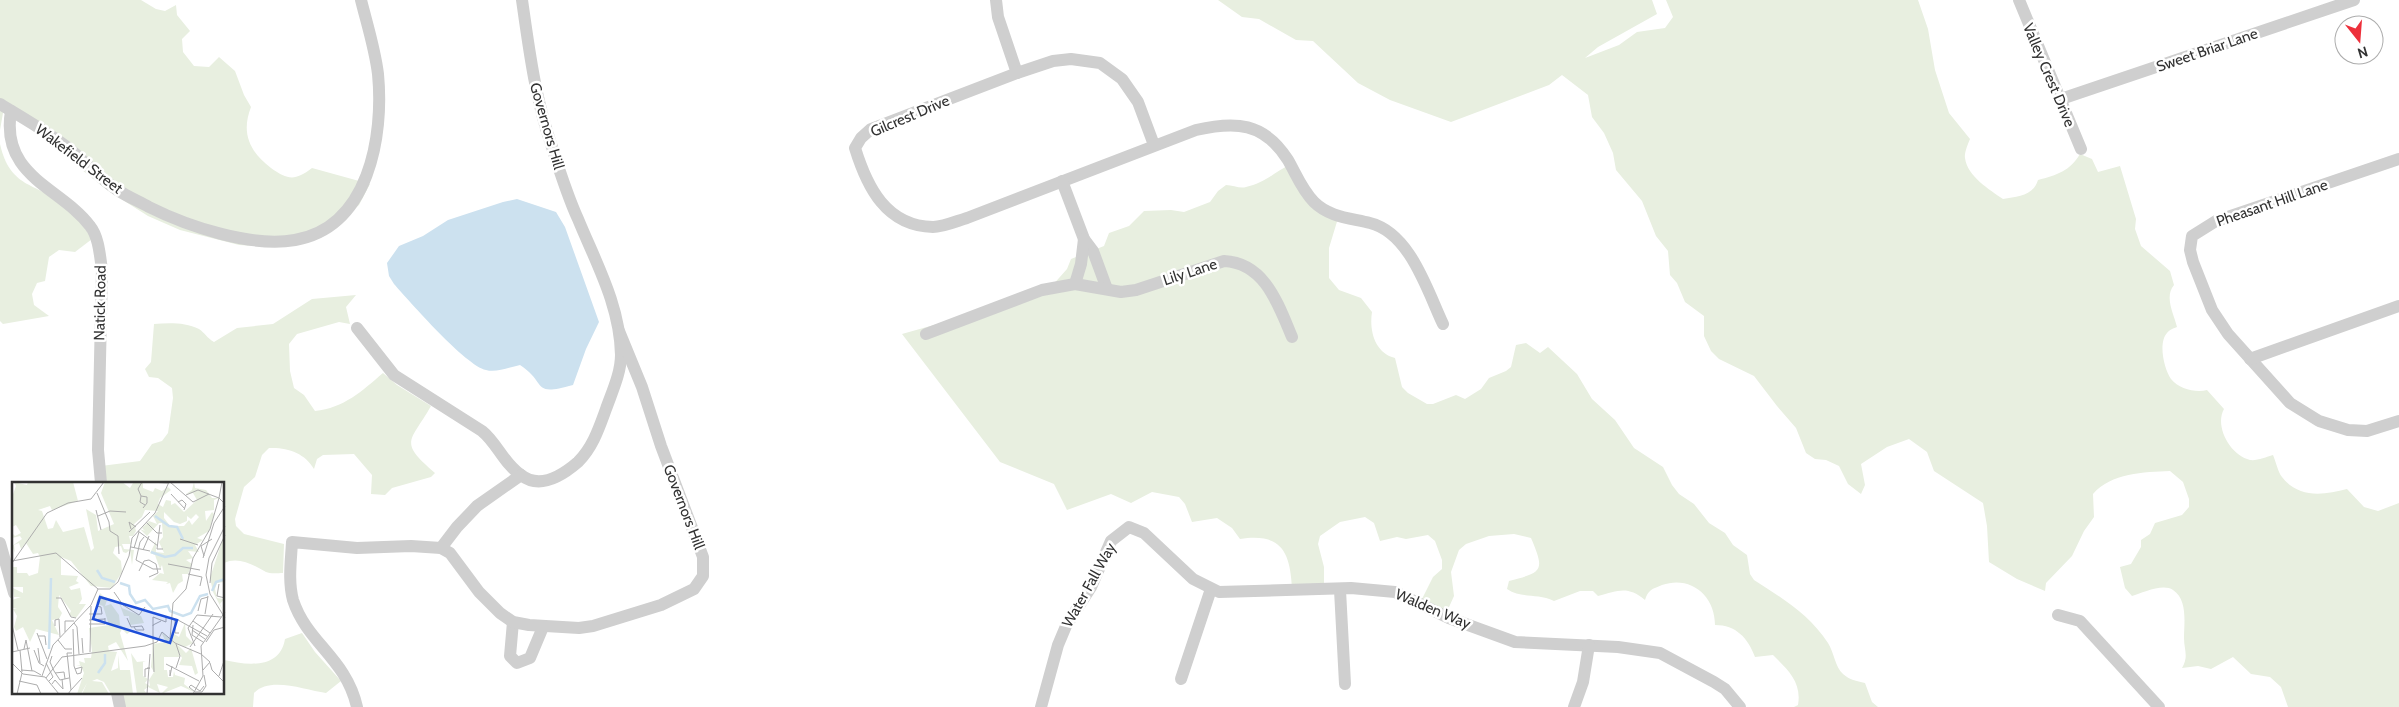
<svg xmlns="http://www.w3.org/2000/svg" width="2399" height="707" viewBox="0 0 2399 707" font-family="Cabin,sans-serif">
	<rect width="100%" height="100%" fill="#fff"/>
	<g fill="#e8efe0">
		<path d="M 0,0 L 141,0 L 156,9 L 165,11 L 176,5 L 177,15 L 190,31 L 182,39 L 183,52 L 194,66 L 209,67 L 219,57 L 235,71 L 244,95 L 251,107 C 241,133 249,151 271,168 C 288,180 295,181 312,168 L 370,184 L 359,205 L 339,223 L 276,247 L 239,245 L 180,230 L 148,216 L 107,190 L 7,110 L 3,113 L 0,130 Z"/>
		<path d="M 1218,0 L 1652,0 L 1657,14 L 1598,47 L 1585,58 L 1619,45 L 1637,32 L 1665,28 L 1673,17 L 1666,0 L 1918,0 L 1928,29 L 1935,70 L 1949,113 L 1970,139 C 1968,144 1964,153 1965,158 C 1967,176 1990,190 2003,199 C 2018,196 2033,196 2038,180 C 2057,175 2070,171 2080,154 L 2092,159 L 2098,172 L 2120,166 L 2136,219 L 2135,229 L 2141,246 L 2170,271 L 2174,285 C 2164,297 2174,314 2177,327 C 2174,328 2169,330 2167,333 C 2158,343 2164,369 2171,379 C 2179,389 2196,393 2207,390 L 2224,409 C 2214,427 2231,456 2250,460 C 2257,461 2266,457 2273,455 C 2276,462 2278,472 2282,477 C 2299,499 2324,495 2347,489 L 2364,507 L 2378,511 L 2399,503 L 2399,707 L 2288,707 L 2281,687 L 2270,677 L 2251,674 L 2233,657 L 2211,669 L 2198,666 L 2182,668 C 2189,656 2184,650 2184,638 C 2184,623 2188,600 2173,590 C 2163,583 2142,593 2132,596 L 2125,588 L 2120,567 L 2131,564 L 2141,547 L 2141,540 L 2150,534 L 2155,523 L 2182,515 L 2189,507 L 2189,499 L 2183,482 L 2170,471 C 2144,472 2111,473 2093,494 L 2094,517 L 2084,531 L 2072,556 L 2046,583 L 2045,591 L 2017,579 L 1989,562 L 1987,526 L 1983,503 L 1934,471 L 1927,452 L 1909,439 L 1887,447 L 1861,464 L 1865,485 L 1861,494 L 1848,484 L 1839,466 L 1826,460 L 1815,459 L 1806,453 L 1796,428 L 1777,406 L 1754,376 L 1719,359 L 1711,351 L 1704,336 L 1704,316 L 1685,302 L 1677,283 L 1670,275 L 1668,251 L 1656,236 L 1642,201 L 1616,170 L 1613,153 L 1604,133 L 1592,117 L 1588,95 L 1562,75 L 1549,85 L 1451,122 L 1390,100 L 1358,83 L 1313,41 L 1296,40 L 1259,19 L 1242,17 Z"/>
		<path d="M 0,144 C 10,188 34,182 65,205 C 76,213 84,227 92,239 L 75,252 L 59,250 L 49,257 L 45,281 L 37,283 L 32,294 L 34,305 L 49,316 L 3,324 L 0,321 Z"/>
		<path d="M 1289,165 L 1309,193 L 1339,215 L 1329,248 L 1329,278 L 1339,290 L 1361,298 L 1372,312 C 1369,331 1375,353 1395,358 L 1402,387 L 1408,393 L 1427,404 L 1433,404 L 1456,395 L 1465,399 L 1481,389 L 1489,378 L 1506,371 L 1511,367 L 1516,345 L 1526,343 L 1540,353 L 1548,347 L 1577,374 L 1592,399 L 1615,420 L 1634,448 L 1663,467 L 1672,485 L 1679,494 L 1694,504 L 1709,523 L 1725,533 L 1733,545 L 1747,555 L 1750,574 L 1754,580 C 1782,598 1809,614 1828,643 C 1834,652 1835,667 1843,674 C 1850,680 1856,681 1865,683 L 1872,702 L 1878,707 L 1794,707 L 1798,705 C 1802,682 1788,670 1773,655 L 1755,657 C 1748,638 1736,625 1715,625 C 1715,595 1690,575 1662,585 C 1652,589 1648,590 1645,600 C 1627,585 1618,591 1598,596 L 1593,591 L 1580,591 L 1554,601 C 1537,593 1522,599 1507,589 L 1509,581 C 1543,572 1545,571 1531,538 L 1514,534 L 1489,536 L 1466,544 L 1459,550 L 1451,572 L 1454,596 L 1445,616 L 1420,603 L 1433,577 L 1442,569 L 1442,560 L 1435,541 L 1428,535 L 1406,539 L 1397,537 L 1380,541 L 1374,523 L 1365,517 L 1340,522 L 1320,536 L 1318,544 L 1324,567 L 1324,589 L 1292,588 C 1290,551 1281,533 1240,539 L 1232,528 L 1217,518 L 1192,522 L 1185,504 L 1179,497 L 1152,492 L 1131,503 L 1111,494 L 1067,510 L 1054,484 L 1000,462 L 902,334 L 1022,300 L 1051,287 L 1067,269 L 1071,259 L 1104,246 L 1109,233 L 1129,226 L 1144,211 L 1171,210 L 1184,212 L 1210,202 L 1218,191 L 1226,185 C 1233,185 1240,189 1246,187 C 1263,184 1275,172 1289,165 Z"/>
		<path d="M 356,295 L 346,307 L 350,324 L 339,322 L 297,334 L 289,344 L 290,371 L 294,388 L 304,395 L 315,411 C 344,408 362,391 383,373 L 397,385 L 431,406 C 410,443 398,441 435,473 L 431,477 L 392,488 L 385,495 L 371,494 L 372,475 L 354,454 L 323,455 L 317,459 L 314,469 C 305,453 287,447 269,448 L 262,455 L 255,477 L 244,487 L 235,519 L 236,526 L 244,534 L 284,544 L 283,573 C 278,573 270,574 266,572 C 254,565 238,556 224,563 L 224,483 L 101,483 L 101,466 L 140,461 L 152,444 L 162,441 L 168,433 L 173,398 L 172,388 L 158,378 L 149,377 L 145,369 L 151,362 L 154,324 C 168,323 185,322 199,329 C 205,333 207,338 214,342 L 237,328 L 273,324 L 312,299 Z"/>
		<path d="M 302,633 L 315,652 L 341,681 L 326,693 C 305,690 270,676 254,693 L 253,707 L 121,707 L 117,693 L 224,693 L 224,660 C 246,665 280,670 285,639 Z"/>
	</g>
	<path fill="#cce1ef" d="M 517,199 L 556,212 L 565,227 L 599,322 L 586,349 L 573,385 C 530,397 548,383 520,365 C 510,367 496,373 486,370 C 466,366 410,302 394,284 L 389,276 L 387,263 L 399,246 L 423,236 L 448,220 L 503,202 Z"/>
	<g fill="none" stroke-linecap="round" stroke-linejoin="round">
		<g stroke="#cfcfcf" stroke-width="12">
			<path d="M 996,0 L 998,17 L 1017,73"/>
			<path d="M 2019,0 L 2081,149"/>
			<path d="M 2061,99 L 2354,0"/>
			<path d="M 0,104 C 22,117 46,131 67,147 C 84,160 98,177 116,189 C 126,196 138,201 149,207 C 187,226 252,248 295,240 C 369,227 384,136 378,74 C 375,49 367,24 361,0"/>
			<path d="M 11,111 C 0,177 61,187 90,226 C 99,237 100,257 102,270 L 98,450 L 101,483"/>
			<path d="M 1154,145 L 1138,102 L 1122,79 L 1100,63 L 1071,59 L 1053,61 L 1017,73 L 871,129 L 861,138 L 855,148 C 867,187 886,226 933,227 C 943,227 957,221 967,218 L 1196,130 C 1235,121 1264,122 1288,160 C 1296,174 1302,190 1314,202 C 1329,217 1350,218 1370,223 C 1410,233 1427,290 1443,324"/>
			<path d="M 2399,159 L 2216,221 L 2192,236 L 2190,250 L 2193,262 L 2212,310 L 2228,334 L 2290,403 L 2319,421 L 2348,430 L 2367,431 L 2399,421"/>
			<path d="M 1062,181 L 1084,239 L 1093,251 L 1107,289"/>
			<path d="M 1075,284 L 1081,264 L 1084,239"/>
			<path d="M 357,328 L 394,375 L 482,431 C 497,443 504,464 521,475"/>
			<path d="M 926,334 L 1042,290 L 1075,284 L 1121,292 L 1136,290 L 1224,261 C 1265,263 1278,304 1292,337"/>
			<path d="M 2250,359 L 2399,306"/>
			<path d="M 0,543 L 14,593"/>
			<path d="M 441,548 L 457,527 L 477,506 L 521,475 C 540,490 563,475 578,462 C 593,447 599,428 606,409 C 612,392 621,373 621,355 C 620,305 596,263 578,219 C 567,195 559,169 551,144 C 535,97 529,49 522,0"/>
			<path d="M 1340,590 L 1345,684"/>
			<path d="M 2058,615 L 2080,621 L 2159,707"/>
			<path d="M 513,622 L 510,656 L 517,663 L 530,658 L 543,627"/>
			<path d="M 1181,679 L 1211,589"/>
			<path d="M 117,693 L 120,707"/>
			<path d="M 357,707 C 346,658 307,643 293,600 C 288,581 291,561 292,542 L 357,548 L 411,546 L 441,548 L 450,553 L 479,592 L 500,613 L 513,622 L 529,625 L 579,628 L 593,626 L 661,605 L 694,589 L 703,576 L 703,557 L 661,446 L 642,387 L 619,331"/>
			<path d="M 1041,707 L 1058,645 L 1066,626 L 1091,587 L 1111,541 L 1129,527 L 1144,533 L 1193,579 L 1219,592 L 1351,588 L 1395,592 L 1449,618 L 1515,642 L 1618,647 L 1660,653 L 1714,682 L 1725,689 L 1740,707"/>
			<path d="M 1574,707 L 1583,682 L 1589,645"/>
		</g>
	</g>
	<g text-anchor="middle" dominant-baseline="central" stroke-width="5" stroke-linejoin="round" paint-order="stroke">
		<g font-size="15" fill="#323232" stroke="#fff">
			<text transform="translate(2207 50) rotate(-19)">Sweet Briar Lane</text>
			<text transform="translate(2049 75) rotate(67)">Valley Crest Drive</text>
			<text transform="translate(910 116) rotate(-23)">Gilcrest Drive</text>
			<text transform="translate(547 126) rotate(74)">Governors Hill</text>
			<text transform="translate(79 159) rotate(37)">Wakefield Street</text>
			<text transform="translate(2272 203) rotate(-19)">Pheasant Hill Lane</text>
			<text transform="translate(1190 272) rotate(-18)">Lily Lane</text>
			<text transform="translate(100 303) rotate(-89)">Natick Road</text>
			<text transform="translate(684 507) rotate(69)">Governors Hill</text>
			<text transform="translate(1089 585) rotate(-61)">Water Fall Way</text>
			<text transform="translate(1433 609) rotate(23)">Walden Way</text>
		</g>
	</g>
	<g transform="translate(12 482)">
		<rect width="212" height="212" fill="#fff"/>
		<path d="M 2,0 L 15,3 L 16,0 L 61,0 L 66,19 L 40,28 L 38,24 L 26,28 L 30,29 L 36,47 L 41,46 L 44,38 L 51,50 L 72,45 L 79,69 L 82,66 L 74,27 L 84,33 L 86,49 L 102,42 L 89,11 L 93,0 L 110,0 L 118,6 L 121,1 L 131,0 L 131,6 L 141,10 L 143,6 L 150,9 L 156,5 L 159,8 L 148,16 L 146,22 L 151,25 L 154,18 L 159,19 L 159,23 L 163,21 L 172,30 L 185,18 L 181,11 L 174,12 L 180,8 L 182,0 L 183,6 L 194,8 L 200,16 L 207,16 L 202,18 L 202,28 L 193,29 L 194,39 L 200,30 L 202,32 L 197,49 L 185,56 L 191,58 L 183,63 L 187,70 L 176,69 L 181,76 L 174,78 L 180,82 L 176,92 L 170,92 L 171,99 L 166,102 L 161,111 L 158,101 L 154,102 L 156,100 L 140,98 L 148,91 L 152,92 L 150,83 L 148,87 L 143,73 L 138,71 L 144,59 L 144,70 L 152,71 L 147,60 L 151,55 L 150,41 L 147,41 L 135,54 L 128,47 L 133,49 L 130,46 L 137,39 L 145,42 L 141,34 L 146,29 L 133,28 L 130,35 L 122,42 L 124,49 L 121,54 L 117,54 L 119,62 L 110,62 L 112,67 L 122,68 L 120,83 L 118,68 L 114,71 L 111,70 L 109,64 L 103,65 L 101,71 L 109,79 L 110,90 L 100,106 L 79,104 L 59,79 L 49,75 L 49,93 L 66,94 L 64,99 L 67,101 L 57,105 L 59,108 L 68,106 L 70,117 L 67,122 L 74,122 L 64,136 L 57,133 L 59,129 L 47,113 L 46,125 L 50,131 L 47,137 L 40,138 L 47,153 L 24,147 L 18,160 L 11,145 L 4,149 L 2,145 L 5,134 L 1,127 L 5,126 L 1,126 L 0,118 L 9,115 L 2,115 L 1,106 L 11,111 L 11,105 L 0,105 L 0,85 L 5,85 L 5,91 L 15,91 L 17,94 L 26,91 L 28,75 L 26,71 L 21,72 L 14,61 L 9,67 L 7,61 L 2,63 L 3,71 L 0,64 L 10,57 L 8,54 L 0,56 L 0,51 L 3,54 L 9,51 L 4,43 L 0,45 L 0,15 L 4,4 ZM 152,30 L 162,40 L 168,42 L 175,39 L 175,34 L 179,37 L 184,32 L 187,35 L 180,43 L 177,38 L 172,44 L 158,44 L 152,36 ZM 212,53 L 212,100 L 205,101 L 203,107 L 205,116 L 212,117 L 208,122 L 212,131 L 201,110 L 198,96 ZM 88,111 L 95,118 L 93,124 L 99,122 L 107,133 L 108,143 L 119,149 L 115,152 L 110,147 L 108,151 L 116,179 L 104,160 L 96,164 L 97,169 L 105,170 L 99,189 L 106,186 L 106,173 L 108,188 L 118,188 L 121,212 L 99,212 L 92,200 L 85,197 L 80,199 L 90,200 L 97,212 L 70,212 L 75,201 L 69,212 L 65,212 L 72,191 L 69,184 L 64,183 L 68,183 L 67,179 L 73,181 L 72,176 L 79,176 L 80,169 L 77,146 L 97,143 L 91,124 L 84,121 ZM 106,118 L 110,126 L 129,134 L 132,141 L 118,143 L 117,134 L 112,134 ZM 173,141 L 174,154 L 181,161 L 173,165 L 164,161 L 174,171 L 179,166 L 186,191 L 183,193 L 180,184 L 167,183 L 170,176 L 167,171 L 168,175 L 152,175 L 152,188 L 155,188 L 156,195 L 161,195 L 162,189 L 163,193 L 173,196 L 172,202 L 182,210 L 169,204 L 149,212 L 156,205 L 145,202 L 148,211 L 136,205 L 132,208 L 135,212 L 125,212 L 119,171 L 125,180 L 134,179 L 131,180 L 131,194 L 136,197 L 133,201 L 138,204 L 137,198 L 142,190 L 139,185 L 141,162 L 154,160 L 149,150 L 158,157 L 159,150 L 167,155 Z" fill="#e8efe0" fill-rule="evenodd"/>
		<path fill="none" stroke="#cce1ef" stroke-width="2.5" d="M 143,34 L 157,44 L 165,45 L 171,57M 139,70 L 153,75 L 163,73 L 171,66 L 181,66M 85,88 L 90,96 L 103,100M 108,101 L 117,104 L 118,112 L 124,121 L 133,118 L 141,127 L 156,124 L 158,129 L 171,134 L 179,131 L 188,114 L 196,112M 200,109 L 204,100 L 213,97M 37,167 L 39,96M 86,191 L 93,181 L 93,172"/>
		<path fill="none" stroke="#adadad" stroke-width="1" d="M 137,0 L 156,1M 158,0 L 181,20 L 197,12M 210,0 L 207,16 L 213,22M 85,11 L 97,40 L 98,49 L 106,54 L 107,72M 159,12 L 173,27M 129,14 L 126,7 L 130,0M 166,20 L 170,18 L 174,22 L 172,28M 131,26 L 135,21 L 135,15 L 129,14 L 128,20 L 133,23M 84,28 L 89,48M 86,34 L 98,29 L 114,30M 134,40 L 145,51 L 150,51M 148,43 L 145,67 L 151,67M 213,44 L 197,76 L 194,93 L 198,112 L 213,136M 119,47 L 117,40 L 124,45M 126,49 L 146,64M 117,50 L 138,30M 132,55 L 128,60 L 124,78 L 141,87 L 149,87M 168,57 L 186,63M 119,65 L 138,69M 122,66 L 127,50M 131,68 L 137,54M 192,74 L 189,64 L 200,57M 191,76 L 202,41 L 213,24M 0,79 L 44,71 L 86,107M 0,81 L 35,31 L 56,21 L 79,17 L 92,0M 156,82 L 188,88M 127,89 L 132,79 L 137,78 L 144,82 L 146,91 L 137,95M 176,92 L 190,95 L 188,104M 0,99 L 0,136M 198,101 L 200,81 L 213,53M 207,102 L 205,114 L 213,116M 102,110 L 111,123 L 127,133 L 133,125M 44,116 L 49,116 L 59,135 L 64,136M 186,129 L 189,117 L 196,115M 77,132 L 90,132 L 89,125 L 84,124M 193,132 L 196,114M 115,136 L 119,145 L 130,144 L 132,148 L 124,148 L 122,145M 77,138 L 93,137M 163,138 L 163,151 L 167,151M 166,138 L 195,154M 181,139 L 198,151M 62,141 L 65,145 L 67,172M 77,142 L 93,142 L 93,136M 0,143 L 6,168M 181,143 L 180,153 L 191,160M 43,144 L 43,138 L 47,137 L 48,155M 141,144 L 141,135 L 154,140 L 154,134M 61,147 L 62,184 L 65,192 L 69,191 L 70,185 L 63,187M 180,148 L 193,157M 53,150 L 53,139 L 62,139M 25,151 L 35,177M 26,154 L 33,154 L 34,163M 70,156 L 71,171M 141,156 L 142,190M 141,157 L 141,143 L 149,139M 158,157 L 161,121 L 174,107 L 181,76 L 198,47 L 207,16 L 186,8 L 174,13M 46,158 L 53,167 L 60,167M 194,160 L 202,148 L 213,145M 164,162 L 168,174 L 164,186M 183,164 L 176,146 L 185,133 L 209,135M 178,165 L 201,132M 26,166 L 28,181M 12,167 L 14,158 L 20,189M 8,168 L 10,190M 22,168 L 27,181 L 32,184M 0,170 L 18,166M 78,170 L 79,124M 189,172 L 198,180 L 191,188M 40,174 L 38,180 L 42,189M 0,181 L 11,192 L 33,195 L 47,212M 34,181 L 41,195 L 37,199M 198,181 L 200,188 L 213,201M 154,182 L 187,199M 9,188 L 22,189 L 29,193M 158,188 L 158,194 L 160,184M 42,189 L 48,198 L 57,196M 43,191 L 52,190 L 53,197M 30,194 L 41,163 L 79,123 L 86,107 L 98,107 L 106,100 L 117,74 L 120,56 L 143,31 L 157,0M 207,194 L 212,179M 133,195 L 133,187 L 138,186 L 135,186M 34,196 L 50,175 L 133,164 L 145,160 L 150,150 L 163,161 L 189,172M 7,199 L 25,203 L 29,212M 40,202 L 43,198 L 51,207 L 50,197M 177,205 L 183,210 L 190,210 L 194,204 L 192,193M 177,205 L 179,203 L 188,209 L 192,204M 59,208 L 70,196M 5,212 L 10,191M 56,212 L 59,208 L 55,171 L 60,171M 135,212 L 138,172M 181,212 L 191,194 L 189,164 L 213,130"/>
		<path fill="#1d4ed8" fill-opacity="0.15" stroke="#1d4ed8" stroke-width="2.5" d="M 88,115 L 165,138 L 158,161 L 81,137 Z"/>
		<rect width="212" height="212" fill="none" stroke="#323232" stroke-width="2.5"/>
	</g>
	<g transform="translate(2359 40) rotate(163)"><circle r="24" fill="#ffffff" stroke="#adadad"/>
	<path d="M0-4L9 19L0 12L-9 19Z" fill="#ed303b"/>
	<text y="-8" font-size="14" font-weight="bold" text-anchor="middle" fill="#323232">N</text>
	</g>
</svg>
